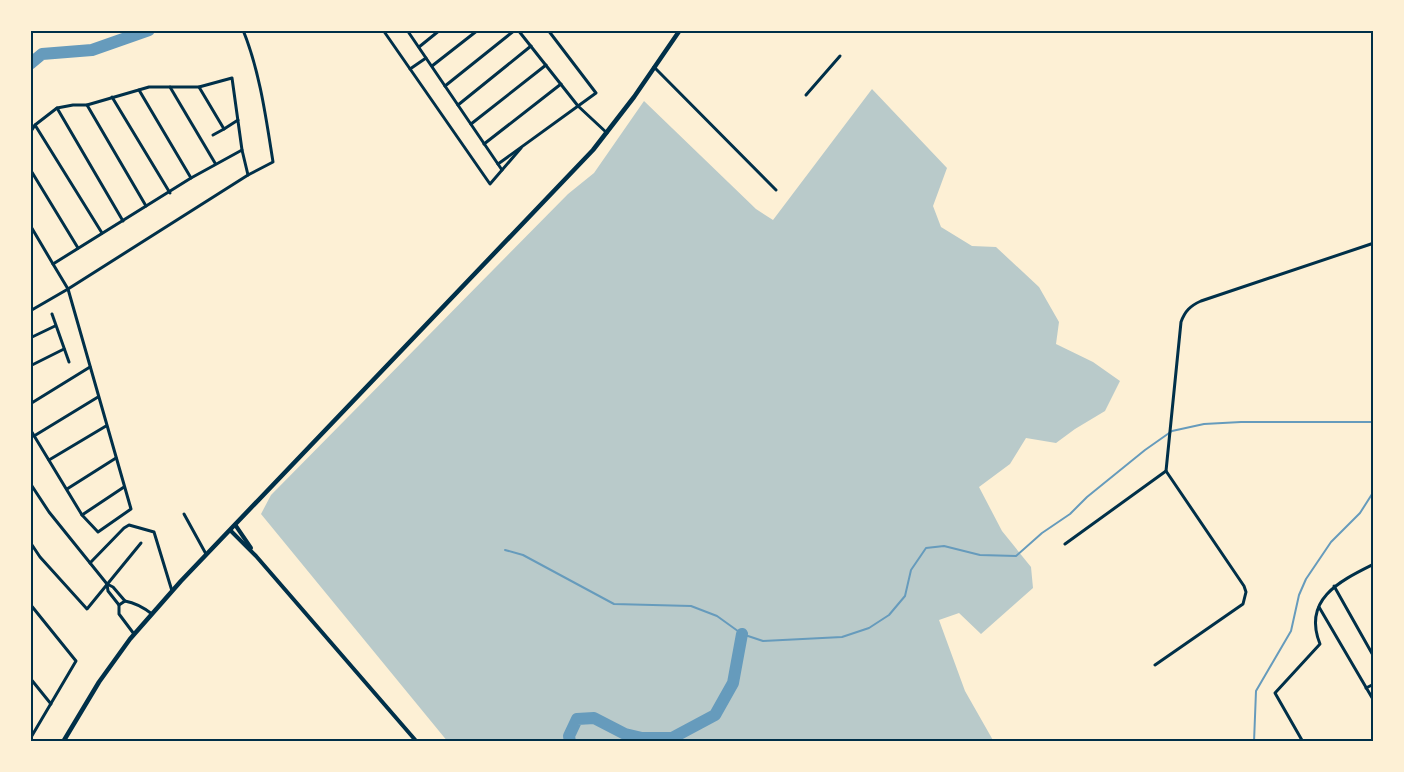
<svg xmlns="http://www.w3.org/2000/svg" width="1404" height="772" viewBox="0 0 1404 772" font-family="'Asap Condensed',sans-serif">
	<rect width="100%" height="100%" fill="#fdf0d5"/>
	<path fill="#b9caca" d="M 872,89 L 947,168 L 933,206 L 941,227 L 972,246 L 996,247 L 1039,287 L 1059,322 L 1056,344 L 1093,362 L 1120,381 L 1105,411 L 1075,429 L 1056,443 L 1026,438 L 1010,464 L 979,487 L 1002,531 L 1031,567 L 1033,588 L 981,634 L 959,613 L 939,620 L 965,691 L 994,742 L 448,742 L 261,514 L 271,495 L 568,194 L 594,173 L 644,101 L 756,209 L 773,220 Z"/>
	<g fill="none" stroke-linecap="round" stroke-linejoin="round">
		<g stroke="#669bbc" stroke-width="2">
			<path d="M 505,550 L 523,555 L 614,604 L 691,606 L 717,616 L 742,634 L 763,641 L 842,637 L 869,628 L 889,615 L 905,596 L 911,570 L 926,548 L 944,546 L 980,555 L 1016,556 L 1042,533 L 1070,514 L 1087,497 L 1145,450 L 1172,431 L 1204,424 L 1241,422 L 1374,422"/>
			<path d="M 1254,742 L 1256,691 L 1291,631 L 1299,595 L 1306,579 L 1331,542 L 1360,513 L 1374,491"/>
		</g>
		<g stroke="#669bbc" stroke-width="12">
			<path d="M 30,64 L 42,54 L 92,50 L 149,30"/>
			<path d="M 570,742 L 569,736 L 577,719 L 594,718 L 625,734 L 642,738 L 672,738 L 715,715 L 733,683 L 742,634"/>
		</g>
		<g stroke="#003049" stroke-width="3">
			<path d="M 383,30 L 490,184 L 521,148"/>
			<path d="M 407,30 L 502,170"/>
			<path d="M 518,30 L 578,106 L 607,133"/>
			<path d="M 419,47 L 440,30"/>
			<path d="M 432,66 L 478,30"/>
			<path d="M 654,67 L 776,190"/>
			<path d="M 410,69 L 426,58"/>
			<path d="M 445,86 L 515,30"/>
			<path d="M 170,87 L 215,163"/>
			<path d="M 199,87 L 224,129 L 238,120"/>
			<path d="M 139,90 L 191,178"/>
			<path d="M 806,95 L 840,56"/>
			<path d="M 112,97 L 170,193"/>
			<path d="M 87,105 L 146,206"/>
			<path d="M 458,105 L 531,46"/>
			<path d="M 57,108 L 123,221"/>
			<path d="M 471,124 L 546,65"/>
			<path d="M 35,125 L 102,233"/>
			<path d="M 30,133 L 35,125 L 57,108 L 73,105 L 87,105 L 149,87 L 199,87 L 232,78 L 242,150 L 191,178 L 53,264 L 68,289 L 131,509 L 98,532 L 82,515 L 30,429"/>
			<path d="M 213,135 L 224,129"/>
			<path d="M 484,144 L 561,84"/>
			<path d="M 242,150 L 248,175"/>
			<path d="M 498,164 L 596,93 L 548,30"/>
			<path d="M 30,169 L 78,248"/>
			<path d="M 30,225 L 53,264"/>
			<path d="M 30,311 L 68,289 L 248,175 L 273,162 C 266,118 260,72 243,30"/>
			<path d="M 52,314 L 69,362"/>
			<path d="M 30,338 L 55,326"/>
			<path d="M 30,366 L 64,349"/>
			<path d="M 30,404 L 90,367"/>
			<path d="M 34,436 L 98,397"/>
			<path d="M 49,460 L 106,426"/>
			<path d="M 30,483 L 49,512 L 107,584 L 108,591 L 119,605"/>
			<path d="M 67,489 L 116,458"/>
			<path d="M 184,514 L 206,554"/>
			<path d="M 82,515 L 124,487"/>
			<path d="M 30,542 L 40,557 L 87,609 L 141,543"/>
			<path d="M 1065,544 L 1166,471"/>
			<path d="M 90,563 L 124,528 L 129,525 L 154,532 L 172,591"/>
			<path d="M 107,584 L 113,587 L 125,601"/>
			<path d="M 1334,586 L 1374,657"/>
			<path d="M 30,604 L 76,661 L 30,739"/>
			<path d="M 1319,607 L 1374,701"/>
			<path d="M 134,634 L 119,614 L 119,605 L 125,601 C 136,603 143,607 152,614"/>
			<path d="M 1155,665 L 1243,604 L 1246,592 L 1244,586 L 1166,471 L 1181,322 C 1185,311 1190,306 1201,301 L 1374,243"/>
			<path d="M 30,678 L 51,704"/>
			<path d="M 1366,688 L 1374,684"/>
			<path d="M 1303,742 L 1275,693 L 1320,644 C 1302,599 1340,581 1374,564"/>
		</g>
		<g stroke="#003049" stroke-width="4">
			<path d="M 236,526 L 251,548"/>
			<path d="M 231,531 L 256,556 L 417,742"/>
		</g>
		<path stroke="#003049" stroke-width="4.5" d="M 63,742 L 99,682 L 130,639 L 181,581 L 593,150 L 634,97 L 680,30"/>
	</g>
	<rect width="1404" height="772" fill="none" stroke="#fdf0d5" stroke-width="63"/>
	<rect x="32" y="32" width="1340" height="708" fill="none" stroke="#003049" stroke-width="2"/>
</svg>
